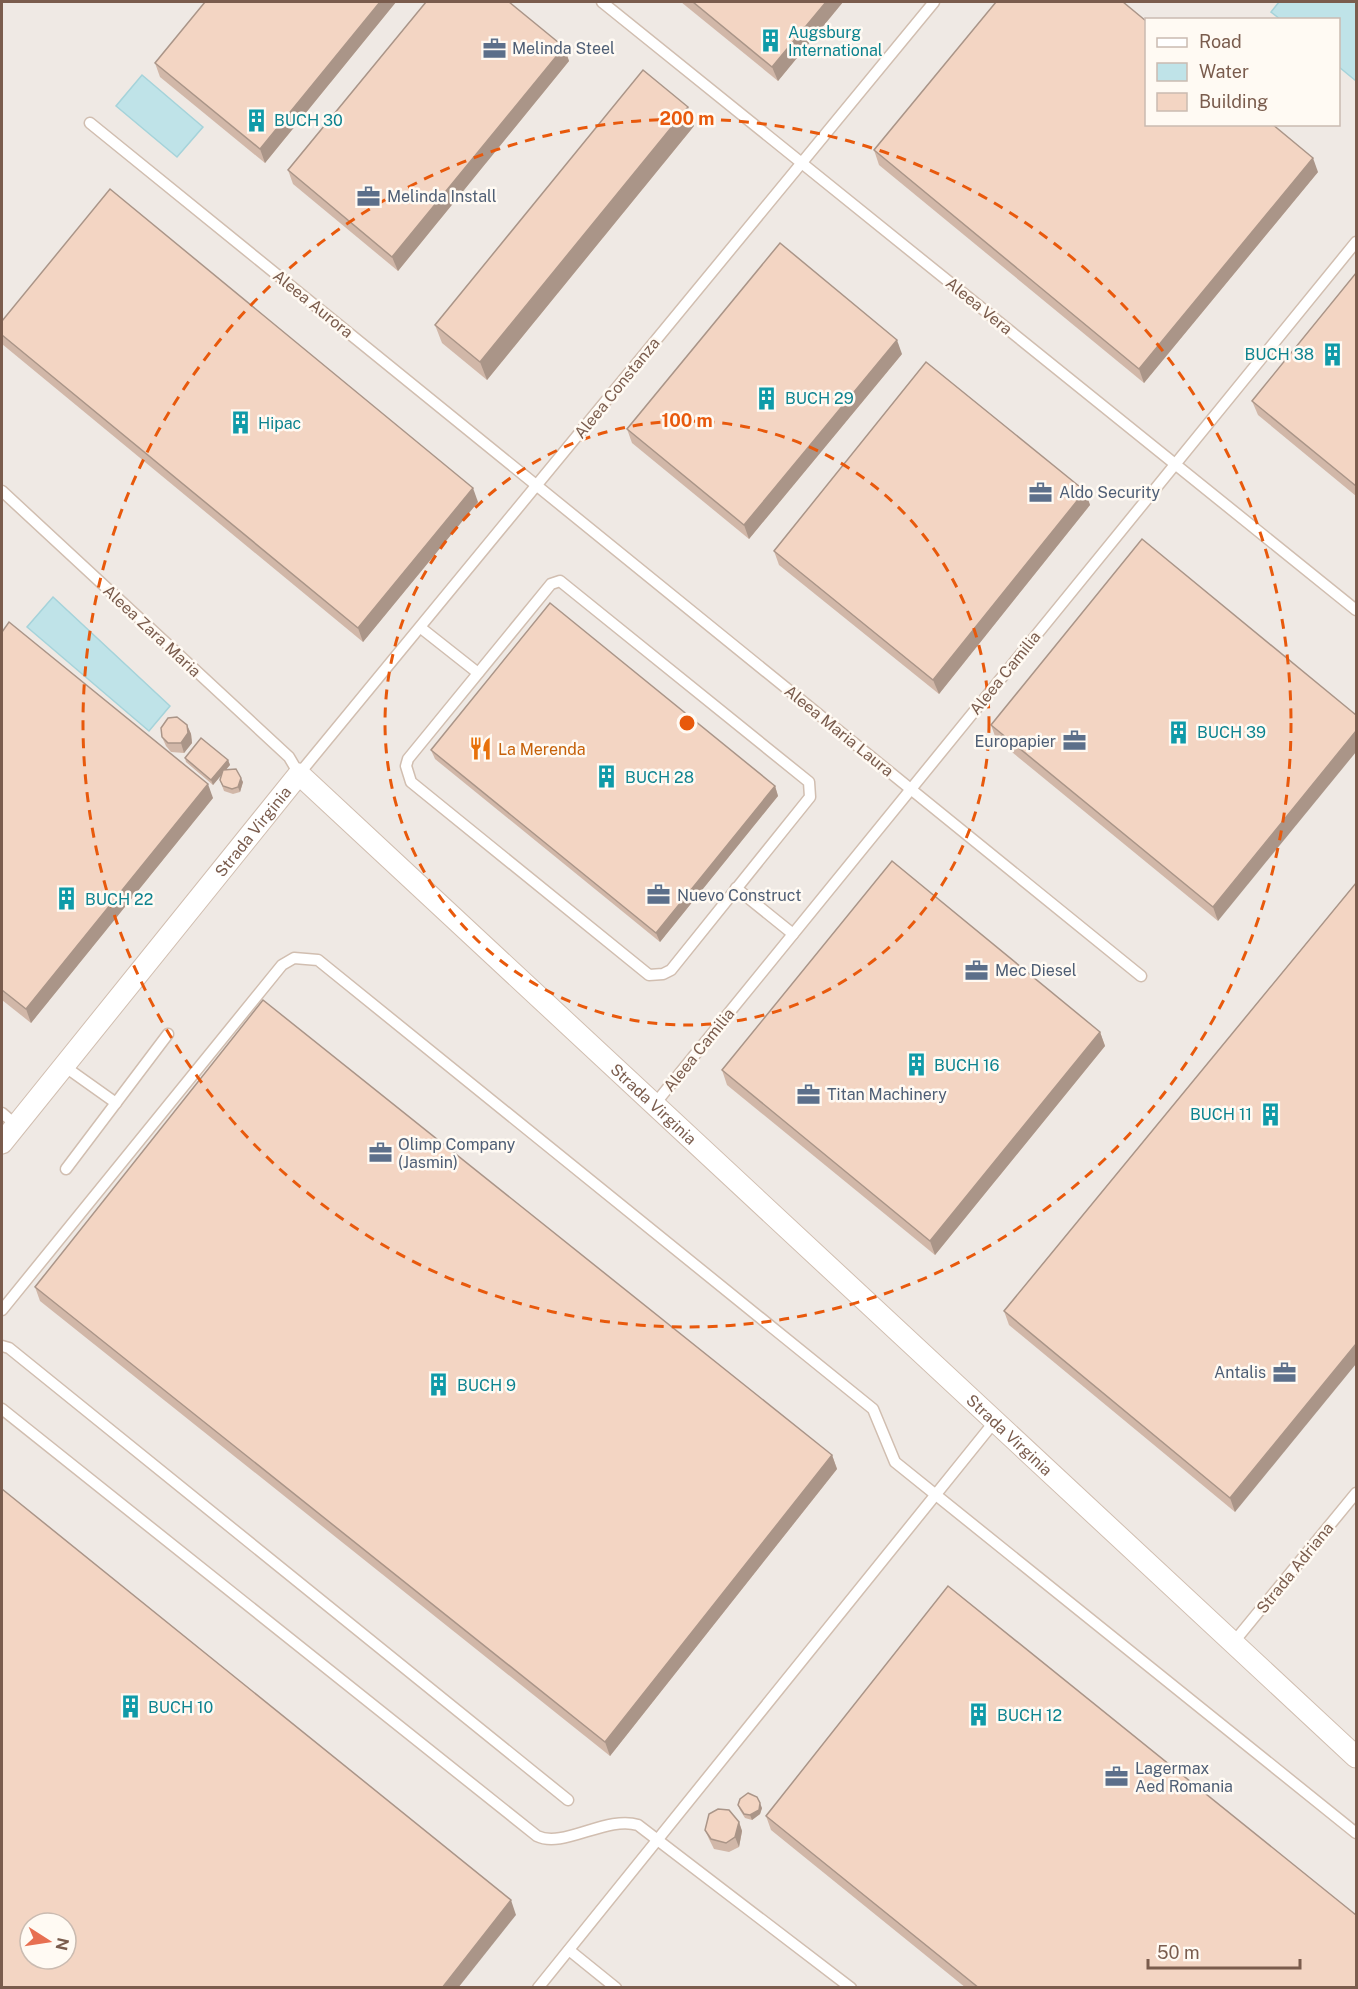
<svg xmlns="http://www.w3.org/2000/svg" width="1358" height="1989" viewBox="0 0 1358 1989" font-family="'Public Sans',sans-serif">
	<rect width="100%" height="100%" fill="#fdf6ec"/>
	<path fill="#efe9e4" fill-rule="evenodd" d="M 2,2 L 1356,2 L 1356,1987 L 2,1988 ZM 1146,20 L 1338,20 L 1338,124 L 1146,124 ZM 30,1923 L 66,1923 L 66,1959 L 30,1959 Z"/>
	<g fill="#bfe3e8" stroke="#a5d3da" stroke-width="1.5">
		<path d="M 1279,2 L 1356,2 L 1356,81 L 1339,67 L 1338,20 L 1280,19 L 1271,12 Z"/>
		<path d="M 142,75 L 203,127 L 177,157 L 116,106 Z"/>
		<path d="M 53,597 L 170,706 L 149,731 L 27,627 Z"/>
	</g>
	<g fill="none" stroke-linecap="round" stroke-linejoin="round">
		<defs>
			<g id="lane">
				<path d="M 602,2 L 1356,610"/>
				<path d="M 90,123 L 1141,976"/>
				<path d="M 2,491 L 289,757 L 299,774 L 934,2"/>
				<path d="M 560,581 L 809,782 L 810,797 L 671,970 L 663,974 L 649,975 L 411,782 L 406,766 L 408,759 L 551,584 Z"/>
				<path d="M 421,628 L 478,673"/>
				<path d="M 736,888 L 793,934"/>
				<path d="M 64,1066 L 116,1103"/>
				<path d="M 654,1105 L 1356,242"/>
				<path d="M 2,1113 L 16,1125"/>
				<path d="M 66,1169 L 168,1034"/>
				<path d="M 2,1310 L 282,965 L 294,958 L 318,960 L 873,1409 L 895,1462 L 1356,1833"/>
				<path d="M 2,1346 L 9,1348 L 568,1800"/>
				<path d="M 2,1409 L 537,1836 C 563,1849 607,1815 638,1825 L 851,1988"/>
				<path d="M 1233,1643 L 1356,1493"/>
				<path d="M 569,1950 L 616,1988"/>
				<path d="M 538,1988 L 995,1421"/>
			</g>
			<g id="street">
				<path id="s1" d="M 2,1143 L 299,774 L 1356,1757"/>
			</g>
		</defs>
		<use href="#lane" stroke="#d1beb0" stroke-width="13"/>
		<use href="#street" stroke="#d1beb0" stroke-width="23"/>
		<use href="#lane" stroke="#fff" stroke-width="10"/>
		<use href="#street" stroke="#fff" stroke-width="21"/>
	</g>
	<g fill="#d1b7a8">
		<path d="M 396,2 L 265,163 L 160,77 L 155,63 Z"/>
		<path d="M 681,2 L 843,2 L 778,81 Z"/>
		<path d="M 564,47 L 569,61 L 398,271 L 293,184 L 288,170 Z"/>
		<path d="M 694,126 L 487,380 L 442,343 L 435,325 Z"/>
		<path d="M 874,150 L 1318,172 L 1144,383 L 879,165 Z"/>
		<path d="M 1356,273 L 1356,496 L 1258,415 L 1252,401 Z"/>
		<path d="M 2,321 L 478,502 L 363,642 L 2,344 Z"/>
		<path d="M 902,354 L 749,539 L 632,443 L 627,429 Z"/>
		<path d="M 1085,491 L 1090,505 L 939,694 L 779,565 L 774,551 Z"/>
		<path d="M 1142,539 L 1218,921 L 996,739 L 991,725 Z"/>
		<path d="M 2,632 L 213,798 L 31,1023 L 2,1000 Z"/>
		<path d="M 187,725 L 191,734 L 192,743 L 184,753 L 171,752 L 166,746 L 162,737 Z"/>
		<path d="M 431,750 L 775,786 L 778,796 L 660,942 L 435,759 Z"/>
		<path d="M 185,758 L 228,760 L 230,765 L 225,770 L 243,782 L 240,792 L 233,794 L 224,791 L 220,780 L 222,774 L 213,785 L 186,762 Z"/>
		<path d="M 1356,883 L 1235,1512 L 1009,1325 L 1004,1311 Z"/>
		<path d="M 1100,1032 L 1105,1046 L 935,1255 L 727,1085 L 722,1070 Z"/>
		<path d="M 35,1287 L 832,1455 L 837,1469 L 610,1756 L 40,1301 Z"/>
		<path d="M 738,1805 L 762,1808 L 760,1814 L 752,1820 L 745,1818 L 740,1810 Z"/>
		<path d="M 766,1816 L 1356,1988 L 966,1988 L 771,1830 Z"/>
		<path d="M 739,1822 L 742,1831 L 739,1847 L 729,1852 L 714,1849 L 709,1839 L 705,1830 Z"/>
	</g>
	<g fill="#aa9588">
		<path d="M 380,2 L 396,2 L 265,163 L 260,149 Z"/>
		<path d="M 826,2 L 843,2 L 778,81 L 772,67 Z"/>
		<path d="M 564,47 L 569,61 L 398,271 L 392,257 Z"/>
		<path d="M 688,107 L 694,126 L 487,380 L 480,362 Z"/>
		<path d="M 1313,158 L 1318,172 L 1144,383 L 1139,369 Z"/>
		<path d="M 897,340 L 902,354 L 749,539 L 744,525 Z"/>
		<path d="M 473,488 L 478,502 L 363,642 L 358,628 Z"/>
		<path d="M 1085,491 L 1090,505 L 939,694 L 933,680 Z"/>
		<path d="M 187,725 L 191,734 L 192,743 L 184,753 L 181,743 Z"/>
		<path d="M 1356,731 L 1356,752 L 1218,921 L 1213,907 Z"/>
		<path d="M 228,760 L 230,765 L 213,785 L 211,780 Z"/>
		<path d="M 241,778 L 243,782 L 240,792 L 238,787 Z"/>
		<path d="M 208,784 L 213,798 L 31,1023 L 26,1009 Z"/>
		<path d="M 775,786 L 778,796 L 660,942 L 656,933 Z"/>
		<path d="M 1100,1032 L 1105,1046 L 935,1255 L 930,1241 Z"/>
		<path d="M 1356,1344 L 1356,1364 L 1235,1512 L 1230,1498 Z"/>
		<path d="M 832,1455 L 837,1469 L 610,1756 L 605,1742 Z"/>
		<path d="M 760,1803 L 762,1808 L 760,1814 L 752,1820 L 750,1815 Z"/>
		<path d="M 739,1822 L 742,1831 L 739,1847 L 735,1837 Z"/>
		<path d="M 511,1900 L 516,1915 L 458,1988 L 442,1988 Z"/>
	</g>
	<g fill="#f3d5c3" stroke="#aa9588" stroke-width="1.5" fill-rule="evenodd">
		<path d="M 205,2 L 380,2 L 260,149 L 155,63 Z"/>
		<path d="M 426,2 L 509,2 L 564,47 L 392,257 L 288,170 Z"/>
		<path d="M 693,2 L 826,2 L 772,67 Z"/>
		<path d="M 996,2 L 1123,2 L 1146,21 L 1146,124 L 1272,124 L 1313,158 L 1139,369 L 874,150 Z"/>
		<path d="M 643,70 L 688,107 L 480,362 L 435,325 Z"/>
		<path d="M 110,189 L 473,488 L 358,628 L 2,335 L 2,321 Z"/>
		<path d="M 780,243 L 897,340 L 744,525 L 627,429 Z"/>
		<path d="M 1356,273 L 1356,486 L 1252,401 Z"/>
		<path d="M 926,362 L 1085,491 L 933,680 L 774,551 Z"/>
		<path d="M 1142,539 L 1356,715 L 1356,731 L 1213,907 L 991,725 Z"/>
		<path d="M 550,603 L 775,786 L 656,933 L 431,750 Z"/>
		<path d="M 9,622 L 208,784 L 26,1009 L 2,990 L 2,632 Z"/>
		<path d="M 177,717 L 187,725 L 188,733 L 181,743 L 168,743 L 162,737 L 161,728 L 168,718 Z"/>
		<path d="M 201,738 L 228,760 L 211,780 L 185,758 Z"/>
		<path d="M 236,769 L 241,778 L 238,787 L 232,789 L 223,786 L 220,780 L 223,770 Z"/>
		<path d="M 892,861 L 1100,1032 L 930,1241 L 722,1070 Z"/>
		<path d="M 1356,883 L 1356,1344 L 1230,1498 L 1004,1311 Z"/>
		<path d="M 263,1000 L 832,1455 L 605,1742 L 35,1287 Z"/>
		<path d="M 2,1489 L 511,1900 L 442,1988 L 2,1988 ZM 30,1923 L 66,1923 L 66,1959 L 30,1959 Z"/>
		<path d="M 948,1586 L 1356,1915 L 1356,1988 L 979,1988 L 766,1816 Z"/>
		<path d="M 748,1793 L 757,1797 L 760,1803 L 759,1810 L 750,1815 L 744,1814 L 738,1805 L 740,1799 Z"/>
		<path d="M 718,1809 L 729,1810 L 739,1822 L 735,1837 L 726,1843 L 711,1839 L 705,1830 L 709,1814 Z"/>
	</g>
	<g fill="none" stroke="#e8590c" stroke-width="3" stroke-dasharray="10 8">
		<circle cx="687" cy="723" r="302"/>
		<circle cx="687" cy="723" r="604"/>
	</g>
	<defs>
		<symbol id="building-bare" viewBox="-9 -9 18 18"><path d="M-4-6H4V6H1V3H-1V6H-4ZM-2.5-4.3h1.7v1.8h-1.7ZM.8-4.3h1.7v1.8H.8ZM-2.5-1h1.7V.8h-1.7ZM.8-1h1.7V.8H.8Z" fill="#0f9aa8" stroke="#fffaf3" stroke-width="2.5" paint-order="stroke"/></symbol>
		<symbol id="office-bare" viewBox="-9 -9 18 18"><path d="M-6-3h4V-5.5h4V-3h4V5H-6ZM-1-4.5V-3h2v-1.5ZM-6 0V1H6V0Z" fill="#5c6f8a" stroke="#fffaf3" stroke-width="2.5" paint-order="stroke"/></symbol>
		<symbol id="restaurant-bare" viewBox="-9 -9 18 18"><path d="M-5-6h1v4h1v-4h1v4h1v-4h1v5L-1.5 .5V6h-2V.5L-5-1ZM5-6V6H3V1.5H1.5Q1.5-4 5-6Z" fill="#e8710a" stroke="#fffaf3" stroke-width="2.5" paint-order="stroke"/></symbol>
	</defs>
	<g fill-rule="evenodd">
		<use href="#building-bare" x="754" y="24" width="33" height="33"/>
		<use href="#office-bare" x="478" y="32" width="33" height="33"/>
		<use href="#building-bare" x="240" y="104" width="33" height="33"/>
		<use href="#office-bare" x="352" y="180" width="33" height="33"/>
		<use href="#building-bare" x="1316" y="338" width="33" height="33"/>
		<use href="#building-bare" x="750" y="382" width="33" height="33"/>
		<use href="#building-bare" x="224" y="406" width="33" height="33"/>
		<use href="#office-bare" x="1024" y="476" width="33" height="33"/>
		<use href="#building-bare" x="1162" y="716" width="33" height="33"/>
		<use href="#office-bare" x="1058" y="724" width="33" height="33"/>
		<use href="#restaurant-bare" x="464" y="732" width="33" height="33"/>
		<use href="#building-bare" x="590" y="760" width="33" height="33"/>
		<use href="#office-bare" x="642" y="878" width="33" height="33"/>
		<use href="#building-bare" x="50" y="882" width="33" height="33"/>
		<use href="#office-bare" x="960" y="954" width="33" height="33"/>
		<use href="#building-bare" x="900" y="1048" width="33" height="33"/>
		<use href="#office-bare" x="792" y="1078" width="33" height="33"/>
		<use href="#building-bare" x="1254" y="1098" width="33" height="33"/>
		<use href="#office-bare" x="364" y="1136" width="33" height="33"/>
		<use href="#office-bare" x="1268" y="1356" width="33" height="33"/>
		<use href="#building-bare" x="422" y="1368" width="33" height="33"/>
		<use href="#building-bare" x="114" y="1690" width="33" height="33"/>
		<use href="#building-bare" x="962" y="1698" width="33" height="33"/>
		<use href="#office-bare" x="1100" y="1760" width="33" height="33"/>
	</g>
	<g text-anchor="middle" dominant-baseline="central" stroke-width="5" stroke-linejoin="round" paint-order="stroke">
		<g font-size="16" fill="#0d838f" stroke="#fffaf3" text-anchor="start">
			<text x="788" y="32">Augsburg<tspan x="788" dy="18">International</tspan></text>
			<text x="274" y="120">BUCH 30</text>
			<text x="1314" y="354" text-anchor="end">BUCH 38</text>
			<text x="785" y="398">BUCH 29</text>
			<text x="258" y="423">Hipac</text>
			<text x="1197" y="732">BUCH 39</text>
			<text x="625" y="777">BUCH 28</text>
			<text x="85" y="899">BUCH 22</text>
			<text x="934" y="1065">BUCH 16</text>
			<text x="1252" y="1114" text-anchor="end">BUCH 11</text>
			<text x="457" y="1385">BUCH 9</text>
			<text x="148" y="1707">BUCH 10</text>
			<text x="997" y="1715">BUCH 12</text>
		</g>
		<g font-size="16" fill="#4e5e75" stroke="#fffaf3" text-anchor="start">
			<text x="512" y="48">Melinda Steel</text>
			<text x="387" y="196">Melinda Install</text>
			<text x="1059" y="492">Aldo Security</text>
			<text x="1056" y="741" text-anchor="end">Europapier</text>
			<text x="677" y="895">Nuevo Construct</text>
			<text x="995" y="970">Mec Diesel</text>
			<text x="827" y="1094">Titan Machinery</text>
			<text x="398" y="1144">Olimp Company<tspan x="398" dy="18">(Jasmin)</tspan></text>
			<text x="1266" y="1372" text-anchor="end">Antalis</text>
			<text x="1135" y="1768">Lagermax<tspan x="1135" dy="18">Aed Romania</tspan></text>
		</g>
		<g font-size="16" fill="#7a5c4d" stroke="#fffaf3">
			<text transform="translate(313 304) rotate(39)">Aleea Aurora</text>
			<text transform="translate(979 306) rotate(39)">Aleea Vera</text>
			<text transform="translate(617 388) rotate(-51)">Aleea Constanza</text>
			<text transform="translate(152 631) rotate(43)">Aleea Zara Maria</text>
			<text transform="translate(1005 673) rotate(-51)">Aleea Camilia</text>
			<text transform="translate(839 731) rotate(39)">Aleea Maria Laura</text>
			<text stroke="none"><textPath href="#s1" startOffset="400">Strada Virginia</textPath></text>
			<text transform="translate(699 1050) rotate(-51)">Aleea Camilia</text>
			<text stroke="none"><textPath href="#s1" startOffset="958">Strada Virginia</textPath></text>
			<text stroke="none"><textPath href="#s1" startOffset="1444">Strada Virginia</textPath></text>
			<text transform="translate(1295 1568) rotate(-51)">Strada Adriana</text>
		</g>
		<g font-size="16" fill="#c56008" stroke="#fffaf3" text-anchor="start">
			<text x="498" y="749">La Merenda</text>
		</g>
	</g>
	<circle cx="687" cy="723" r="9" fill="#e8590c" stroke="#fffaf3" stroke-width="3"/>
	<g font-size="18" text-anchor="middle" font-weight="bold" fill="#e8590c" stroke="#fffaf3" stroke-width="5" stroke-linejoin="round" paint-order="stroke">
		<text x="687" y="125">200 m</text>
		<text x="687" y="427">100 m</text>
	</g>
	<rect width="1358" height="1989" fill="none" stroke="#7a5c4d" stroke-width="6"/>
	<rect x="1145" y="18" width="195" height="108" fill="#fffaf3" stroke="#cabbb1" stroke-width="1.5"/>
	<rect x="1157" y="38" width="30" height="9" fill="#ffffff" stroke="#cabbb1" stroke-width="1.5"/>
	<text x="1199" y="48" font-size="18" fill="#7a5c4d">Road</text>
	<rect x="1157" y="63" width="30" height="18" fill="#bfe3e8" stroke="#cabbb1" stroke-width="1.5"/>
	<text x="1199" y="78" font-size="18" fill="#7a5c4d">Water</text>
	<rect x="1157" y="93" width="30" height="18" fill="#f3d5c3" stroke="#cabbb1" stroke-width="1.5"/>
	<text x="1199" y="108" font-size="18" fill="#7a5c4d">Building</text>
	<g transform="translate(48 1941) rotate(102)"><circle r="28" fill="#fffaf3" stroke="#cabbb1" stroke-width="1.5"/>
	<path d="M0-4.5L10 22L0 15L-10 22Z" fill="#e76f51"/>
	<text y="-9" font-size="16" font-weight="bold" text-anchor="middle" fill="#7a5c4d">N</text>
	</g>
	<path d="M1148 1959v9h152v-9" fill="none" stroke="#7a5c4d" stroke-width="3"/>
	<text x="1157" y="1959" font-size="18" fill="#7a5c4d" stroke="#fffaf3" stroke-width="4.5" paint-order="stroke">50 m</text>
</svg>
